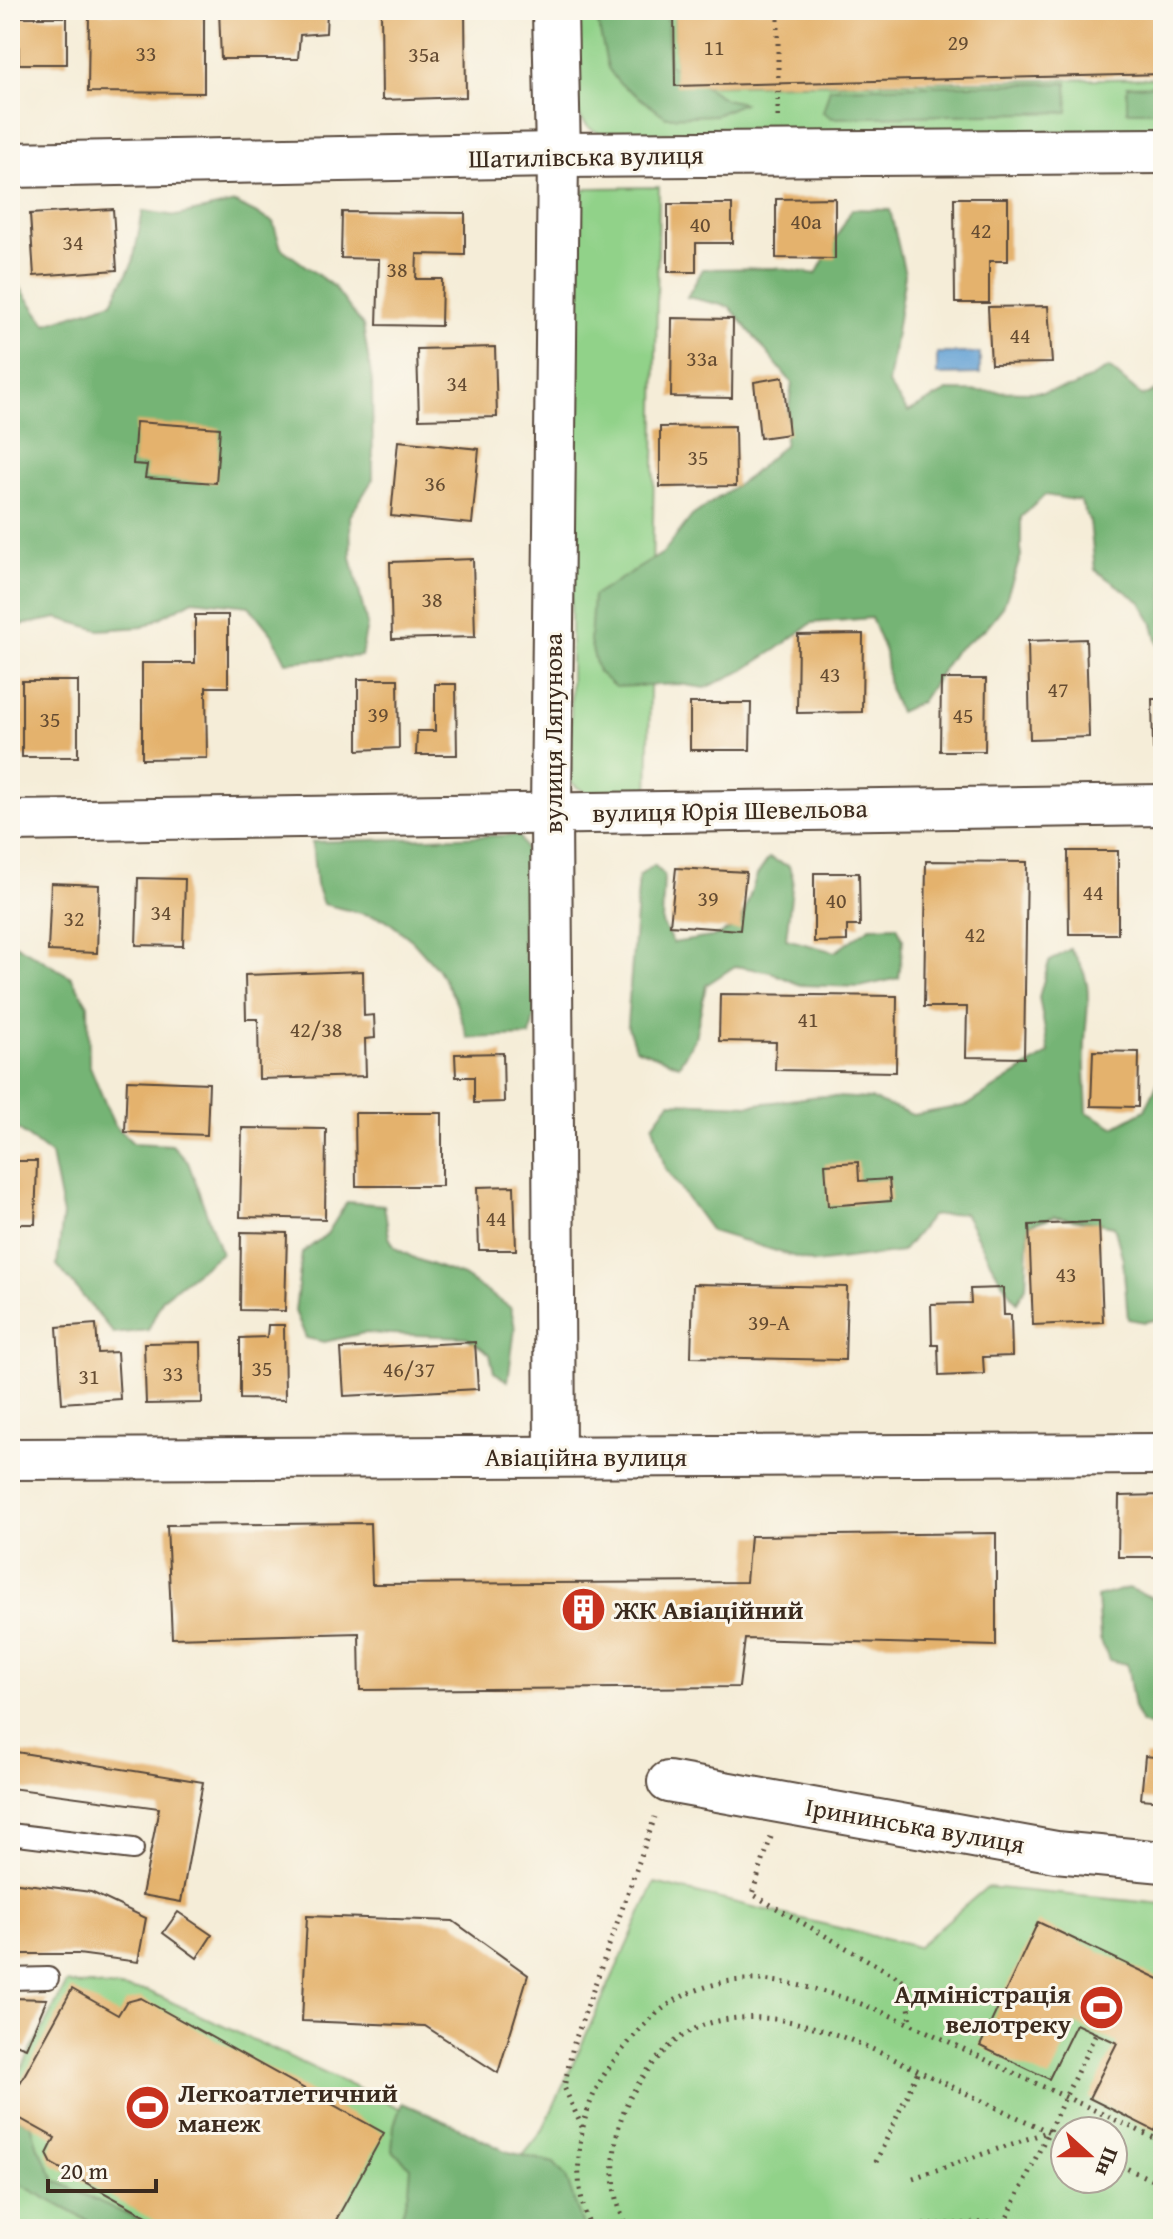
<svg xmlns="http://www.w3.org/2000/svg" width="1173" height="2239" viewBox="0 0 1173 2239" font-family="'Gentium Book Plus',serif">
	<rect width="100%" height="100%" fill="#fbf7ec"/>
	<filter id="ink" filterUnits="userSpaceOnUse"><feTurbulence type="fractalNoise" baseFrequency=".0125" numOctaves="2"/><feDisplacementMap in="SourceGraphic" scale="16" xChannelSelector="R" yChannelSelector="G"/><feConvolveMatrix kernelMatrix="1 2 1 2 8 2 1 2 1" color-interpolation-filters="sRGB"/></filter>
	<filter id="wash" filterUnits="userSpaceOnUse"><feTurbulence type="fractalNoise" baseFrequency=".006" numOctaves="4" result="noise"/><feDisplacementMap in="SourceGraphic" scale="32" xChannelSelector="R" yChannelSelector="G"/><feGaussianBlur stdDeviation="1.8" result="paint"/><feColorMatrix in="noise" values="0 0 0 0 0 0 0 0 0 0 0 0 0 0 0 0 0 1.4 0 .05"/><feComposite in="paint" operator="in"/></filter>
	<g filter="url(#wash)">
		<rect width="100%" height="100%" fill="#f5edd8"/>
		<g fill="#91d289" stroke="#667e54" stroke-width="2" fill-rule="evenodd">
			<path d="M 569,10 L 674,10 L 676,86 L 1163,78 L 1163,131 L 601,134 L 589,128 L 574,110 Z"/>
			<path d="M 659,187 L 648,800 C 623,798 590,801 571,782 L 571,201 L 588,188 Z"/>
			<path d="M 655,1883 L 917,1947 L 987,1887 L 1163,1904 L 1163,2229 L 10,2229 L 10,2090 L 67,1983 L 148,1991 L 517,2163 L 542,2132 ZM 1065,2131 L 1113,2131 L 1113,2179 L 1065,2179 Z"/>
		</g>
		<g fill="#74b475" stroke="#586f4a" stroke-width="2">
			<path d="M 595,10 L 667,10 L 669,64 L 725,99 L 743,103 L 716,115 L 666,117 L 618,82 L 608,68 Z"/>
			<path d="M 1067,83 L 1068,112 L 832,118 L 823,112 L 830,88 Z"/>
			<path d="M 1163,85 L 1163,111 L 1127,111 L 1127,86 Z"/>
			<path d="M 235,203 L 273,222 L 281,248 L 334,287 L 363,326 L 372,382 L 373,479 L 350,516 L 351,557 L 367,625 L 361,656 L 286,662 L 272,634 L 249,606 L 193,600 L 143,627 L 99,630 L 58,618 L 10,627 L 10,280 L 14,279 L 46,324 L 112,302 L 133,262 L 143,211 L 176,216 Z"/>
			<path d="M 852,209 L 890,210 L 905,274 L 888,384 L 908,412 L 947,391 L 1043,392 L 1073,387 L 1109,368 L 1142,396 L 1163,388 L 1163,662 L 1153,624 L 1141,602 L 1095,570 L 1090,522 L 1080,501 L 1045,495 L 1021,517 L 1021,556 L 1003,607 L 986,628 L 954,652 L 921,702 L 899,712 L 889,688 L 885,652 L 871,618 L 812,623 L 777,649 L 742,671 L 705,688 L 679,684 L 615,687 L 598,672 L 590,641 L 593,596 L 663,553 L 692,516 L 750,476 L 784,445 L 792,383 L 730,307 L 687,297 L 703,269 L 776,268 L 816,274 Z"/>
			<path d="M 518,835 C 537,860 540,966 537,1000 C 536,1012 532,1024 530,1036 L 468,1038 L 454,997 L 437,968 L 413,941 L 385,919 L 323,904 L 316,885 L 312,842 Z"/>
			<path d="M 769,858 L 789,866 L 793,879 L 786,939 L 835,952 L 870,927 L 897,926 L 903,939 L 899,978 L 860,987 L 800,985 L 771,972 L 735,966 L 706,985 L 695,1038 L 679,1065 L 635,1048 L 627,1024 L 639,876 L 654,865 L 664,875 L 662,923 L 673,943 L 717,936 L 740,924 L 757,875 Z"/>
			<path d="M 10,941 L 71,977 L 88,1005 L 89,1064 L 114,1125 L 133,1143 L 172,1145 L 188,1162 L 221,1253 L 163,1298 L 148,1330 L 114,1334 L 57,1265 L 63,1215 L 51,1155 L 10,1123 Z"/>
			<path d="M 1070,949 C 1097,982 1086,1006 1085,1043 C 1084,1066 1086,1089 1087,1112 L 1114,1127 L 1145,1110 L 1163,1072 L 1163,1318 L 1145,1322 L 1128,1319 L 1123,1260 L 1114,1226 L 1055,1216 L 1029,1225 L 1026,1287 L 1017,1302 C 995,1276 982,1243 964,1213 L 931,1216 L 902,1252 L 815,1263 L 711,1231 L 665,1168 L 653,1125 L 670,1102 L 750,1105 L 820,1096 L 871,1099 L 913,1115 L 968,1105 L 1049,1053 L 1039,997 L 1049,962 Z"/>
			<path d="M 347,1202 L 384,1205 L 389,1237 L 395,1248 L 416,1259 L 463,1276 L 511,1308 L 515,1328 L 508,1381 L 494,1372 L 490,1354 L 466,1337 L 364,1333 L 324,1342 L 306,1338 L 295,1311 L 302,1253 L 327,1234 Z"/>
			<path d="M 1128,1588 L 1163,1602 L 1163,1730 L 1142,1724 L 1134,1708 L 1127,1664 L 1109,1660 L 1100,1639 L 1097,1597 Z"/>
			<path d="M 402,2103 L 454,2125 L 505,2151 L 554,2163 L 566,2177 L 584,2229 L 371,2229 L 400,2220 L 409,2190 L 411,2167 L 392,2150 L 394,2125 Z"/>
			<path d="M 10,2113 L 31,2124 L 38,2147 L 56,2181 L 157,2229 L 103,2229 L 10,2179 Z"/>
		</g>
		<path fill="#62a0d4" stroke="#4e6579" stroke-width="2" d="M 937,353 L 980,353 L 980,374 L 937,375 Z"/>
		<g id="blocks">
			<g fill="#e4b26d">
				<path d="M 219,10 L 327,10 L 326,33 L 300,35 L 298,59 L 221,59 Z"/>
				<path d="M 381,10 L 465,10 L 466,97 L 382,100 Z"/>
				<path d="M 674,10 L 1163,10 L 1163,74 L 675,86 Z"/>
				<path d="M 89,13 L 204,13 L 204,93 L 88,92 Z"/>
				<path d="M 18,17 L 67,17 L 67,64 L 19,64 Z"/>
				<path d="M 835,198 L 835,259 L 776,258 L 776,199 Z"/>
				<path d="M 954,198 L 1008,198 L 1008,261 L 989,261 L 989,303 L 955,303 Z"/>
				<path d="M 668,204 L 732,204 L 732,243 L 696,243 L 696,272 L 668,272 Z"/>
				<path d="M 113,209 L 117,270 L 34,276 L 30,214 Z"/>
				<path d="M 342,212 L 465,213 L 465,255 L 417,254 L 416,279 L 442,279 L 441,326 L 377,325 L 379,259 L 341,258 Z"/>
				<path d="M 1048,306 L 1052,363 L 991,364 L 988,307 Z"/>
				<path d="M 672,318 L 733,319 L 732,398 L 671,397 Z"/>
				<path d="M 495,347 L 497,417 L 419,419 L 417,349 Z"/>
				<path d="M 783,377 L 789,434 L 760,438 L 754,382 Z"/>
				<path d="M 136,422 L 220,428 L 216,483 L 145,478 L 147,465 L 133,464 Z"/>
				<path d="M 735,426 L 736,486 L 660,487 L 660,427 Z"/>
				<path d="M 398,441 L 479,449 L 472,524 L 391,516 Z"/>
				<path d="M 473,559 L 475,637 L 392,639 L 390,562 Z"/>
				<path d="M 195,615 L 228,615 L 228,687 L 206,687 L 207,758 L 142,759 L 142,663 L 195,663 Z"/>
				<path d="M 863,634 L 862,712 L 797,713 L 798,635 Z"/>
				<path d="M 1086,639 L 1089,737 L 1030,739 L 1028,641 Z"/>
				<path d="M 358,679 L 398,679 L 399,748 L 358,750 Z"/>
				<path d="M 941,679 L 986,679 L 985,751 L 940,751 Z"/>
				<rect x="22" y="681" width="56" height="76"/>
				<path d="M 435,684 L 456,684 L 457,755 L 416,755 L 417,731 L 435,731 Z"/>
				<path d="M 1152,699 L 1163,699 L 1163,749 L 1153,749 Z"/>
				<path d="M 690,703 L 751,703 L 750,750 L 690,750 Z"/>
				<path d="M 1068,851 L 1118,851 L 1118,934 L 1069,934 Z"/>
				<path d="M 926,861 L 1027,862 L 1024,1058 L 966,1057 L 967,1007 L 924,1007 Z"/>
				<path d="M 676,868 L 746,872 L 740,930 L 670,925 Z"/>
				<path d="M 814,873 L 859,873 L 860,926 L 847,926 L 847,941 L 814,942 Z"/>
				<path d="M 138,878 L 185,879 L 183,946 L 136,945 Z"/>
				<path d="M 51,883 L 99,885 L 97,953 L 48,951 Z"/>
				<path d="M 363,971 L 364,1016 L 374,1015 L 375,1038 L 365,1039 L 366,1076 L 259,1079 L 258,1019 L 246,1019 L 245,975 Z"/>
				<path d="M 720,994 L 897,996 L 896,1072 L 775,1070 L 776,1042 L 719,1041 Z"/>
				<path d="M 1093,1051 L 1139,1052 L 1138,1107 L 1091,1106 Z"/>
				<path d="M 503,1053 L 504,1102 L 474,1103 L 474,1077 L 456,1077 L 455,1054 Z"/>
				<path d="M 127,1080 L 209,1083 L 207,1135 L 125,1132 Z"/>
				<path d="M 355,1113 L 442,1113 L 442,1186 L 356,1186 Z"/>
				<path d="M 242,1128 L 326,1129 L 325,1219 L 240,1217 Z"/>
				<path d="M 10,1161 L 37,1161 L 35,1224 L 16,1224 L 10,1235 Z"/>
				<path d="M 858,1162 L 859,1181 L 889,1179 L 891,1201 L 828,1206 L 825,1164 Z"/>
				<path d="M 514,1186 L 516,1250 L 479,1250 L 477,1187 Z"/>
				<path d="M 1093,1222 L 1099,1222 L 1103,1322 L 1033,1325 L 1029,1225 Z"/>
				<path d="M 241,1232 L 287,1233 L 285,1311 L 240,1310 Z"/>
				<path d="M 693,1284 L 847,1287 L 845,1360 L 691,1357 Z"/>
				<path d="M 1003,1288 L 1004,1315 L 1011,1315 L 1012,1356 L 983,1357 L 984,1374 L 939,1376 L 938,1345 L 932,1345 L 931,1304 L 971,1303 L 970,1289 Z"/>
				<path d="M 12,1314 L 17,1398 L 10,1398 L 10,1315 Z"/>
				<path d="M 96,1324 L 98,1353 L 117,1352 L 120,1399 L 62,1403 L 57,1327 Z"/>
				<path d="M 268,1325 L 284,1325 L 285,1400 L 240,1399 L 240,1338 L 267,1337 Z"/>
				<rect x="1157" y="1325" width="6" height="65"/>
				<path d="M 201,1342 L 202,1403 L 146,1404 L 144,1343 Z"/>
				<path d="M 475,1342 L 478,1389 L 344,1396 L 341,1349 Z"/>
				<path d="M 1163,1495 L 1163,1557 L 1118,1557 L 1119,1496 Z"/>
				<path d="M 370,1523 L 372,1584 L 746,1582 L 750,1536 L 996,1533 L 996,1646 L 745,1639 L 739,1687 L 360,1690 L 359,1633 L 172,1638 L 167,1525 Z"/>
				<path d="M 10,1751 L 203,1782 L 181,1902 L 142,1895 L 159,1808 L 10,1788 Z"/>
				<path d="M 1145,1756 L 1163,1758 L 1163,1801 L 1141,1799 Z"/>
				<path d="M 10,1882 L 91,1892 L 146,1918 L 138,1962 L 78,1954 L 10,1954 Z"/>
				<path d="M 178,1912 L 212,1935 L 197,1958 L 163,1933 Z"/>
				<path d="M 307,1916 L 453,1921 L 528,1975 L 498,2073 L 425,2026 L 302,2021 Z"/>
				<path d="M 1038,1922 L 1163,1981 L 1163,2114 L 1155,2131 L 1089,2098 L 1117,2043 L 1076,2024 L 1049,2079 L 980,2046 Z"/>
				<path d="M 72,1989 L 118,2015 L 126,2002 L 141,1998 L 384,2133 L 331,2229 L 170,2229 L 52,2164 L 47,2154 L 55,2138 L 10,2113 L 10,2101 Z"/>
				<path d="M 10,1998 L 47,1999 L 26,2048 L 10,2042 Z"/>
			</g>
		</g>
	</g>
	<g filter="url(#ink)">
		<use href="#blocks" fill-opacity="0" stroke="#57473a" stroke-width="2"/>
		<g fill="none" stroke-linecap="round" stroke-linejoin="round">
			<defs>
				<g id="service">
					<path d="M 10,1834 L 133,1849"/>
					<path d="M 10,1979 L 48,1978"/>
				</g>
				<g id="minor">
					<path d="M 10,821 L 1163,805"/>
					<path d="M 555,1456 L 551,812 L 558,155"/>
					<path d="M 10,1459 L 1163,1454"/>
					<path d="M 668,1782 L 1056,1852 L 1163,1862"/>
				</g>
				<g id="tertiary">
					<path d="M 555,10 L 558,155"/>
					<path d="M 10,165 L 558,155 L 1163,151"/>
				</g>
			</defs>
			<use href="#service" stroke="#57473a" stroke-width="24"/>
			<use href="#minor" stroke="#57473a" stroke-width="44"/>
			<use href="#tertiary" stroke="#57473a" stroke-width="48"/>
			<g stroke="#57473a" stroke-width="5" stroke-dasharray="2 6" stroke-linecap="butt">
				<path d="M 778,117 L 778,10"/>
				<path d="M 771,1837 L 752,1894 L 906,1982 L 911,2023"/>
				<path d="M 582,2127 L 564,2087 L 573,2046 L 655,1817"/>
				<path d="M 876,2162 L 918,2071"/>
				<path d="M 1113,2162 L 1163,2185"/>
				<path d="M 913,2178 L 1047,2132"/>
				<path d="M 891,2226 L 1005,2222 L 1096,2033"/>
				<path d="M 591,2229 C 568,2176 578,2107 613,2062 C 644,2022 666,1997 716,1984 C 799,1962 929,2033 1003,2068 C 1056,2093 1110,2117 1163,2142"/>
				<path d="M 628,2229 C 607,2191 610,2131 632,2094 C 652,2061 678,2029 718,2021 C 794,2005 871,2049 938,2080 C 980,2100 1023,2120 1065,2139"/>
			</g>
			<use href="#service" stroke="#fff" stroke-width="20"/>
			<use href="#minor" stroke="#fff" stroke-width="40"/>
			<use href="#tertiary" stroke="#fff" stroke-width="44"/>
		</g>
	</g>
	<defs>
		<symbol id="building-disc" viewBox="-11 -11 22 22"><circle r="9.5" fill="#c8321e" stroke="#fbf7ec"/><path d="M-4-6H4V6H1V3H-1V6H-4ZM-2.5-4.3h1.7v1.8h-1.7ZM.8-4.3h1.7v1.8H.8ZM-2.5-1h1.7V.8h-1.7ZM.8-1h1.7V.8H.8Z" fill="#fff"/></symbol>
		<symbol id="stadium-disc" viewBox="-11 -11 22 22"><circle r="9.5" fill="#c8321e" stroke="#fbf7ec"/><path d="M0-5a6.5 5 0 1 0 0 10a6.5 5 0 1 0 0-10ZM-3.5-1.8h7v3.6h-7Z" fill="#fff"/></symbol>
	</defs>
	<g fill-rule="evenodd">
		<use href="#building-disc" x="558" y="1584" width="51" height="51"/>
		<use href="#stadium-disc" x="1076" y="1982" width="51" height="51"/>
		<use href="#stadium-disc" x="122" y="2082" width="51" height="51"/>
	</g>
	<g text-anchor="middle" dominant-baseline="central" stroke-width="6" stroke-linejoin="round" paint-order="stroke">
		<g font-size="22" fill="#654c32">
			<text x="958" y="42">29</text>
			<text x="714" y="47">11</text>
			<text x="146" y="53">33</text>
			<text x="424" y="54">35а</text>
			<text x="806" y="221">40а</text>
			<text x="700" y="224">40</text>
			<text x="981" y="230">42</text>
			<text x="73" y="242">34</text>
			<text x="397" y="269">38</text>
			<text x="1020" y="335">44</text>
			<text x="702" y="358">33а</text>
			<text x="457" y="383">34</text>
			<text x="698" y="457">35</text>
			<text x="435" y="483">36</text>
			<text x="432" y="599">38</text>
			<text x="830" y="674">43</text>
			<text x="1058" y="689">47</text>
			<text x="378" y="714">39</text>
			<text x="963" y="715">45</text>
			<text x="50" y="719">35</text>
			<text x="1093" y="892">44</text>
			<text x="708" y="898">39</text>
			<text x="836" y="900">40</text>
			<text x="161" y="912">34</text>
			<text x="74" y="918">32</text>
			<text x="975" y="934">42</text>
			<text x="808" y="1019">41</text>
			<text x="316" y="1029">42/38</text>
			<text x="496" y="1218">44</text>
			<text x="1066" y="1274">43</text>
			<text x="769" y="1322">39-А</text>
			<text x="262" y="1368">35</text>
			<text x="409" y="1369">46/37</text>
			<text x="173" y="1373">33</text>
			<text x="89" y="1376">31</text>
		</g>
		<g font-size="26" fill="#3b2a1e" stroke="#fbf7ec">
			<text transform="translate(586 156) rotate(-1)">Шатилівська вулиця</text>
			<text transform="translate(552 733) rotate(-90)">вулиця Ляпунова</text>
			<text transform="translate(730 810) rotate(-1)">вулиця Юрія Шевельова</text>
			<text x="586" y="1456">Авіаційна вулиця</text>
			<text transform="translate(915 1825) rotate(10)">Ірининська вулиця</text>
		</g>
		<g font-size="26" font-weight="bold" fill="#3b2a1e" stroke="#fbf7ec" text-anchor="start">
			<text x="614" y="1609">ЖК Авіаційний</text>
			<text x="1071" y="1993" text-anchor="end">Адміністрація<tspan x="1071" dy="30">велотреку</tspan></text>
			<text x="178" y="2092">Легкоатлетичний<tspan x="178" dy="30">манеж</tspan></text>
		</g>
	</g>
	<rect width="1173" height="2239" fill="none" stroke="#fbf7ec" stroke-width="40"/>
	<g transform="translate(1089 2155) rotate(111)"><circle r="38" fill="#fbf7ec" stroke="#aea59a" stroke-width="2"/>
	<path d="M0-6L14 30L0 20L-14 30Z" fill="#c8321e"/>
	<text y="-12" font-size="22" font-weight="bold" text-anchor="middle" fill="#3b2a1e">Пн</text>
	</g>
	<path d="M48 2179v12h108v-12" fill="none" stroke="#3b2a1e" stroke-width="4"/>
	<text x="60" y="2179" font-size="24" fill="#3b2a1e" stroke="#fbf7ec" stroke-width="6" paint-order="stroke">20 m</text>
</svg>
